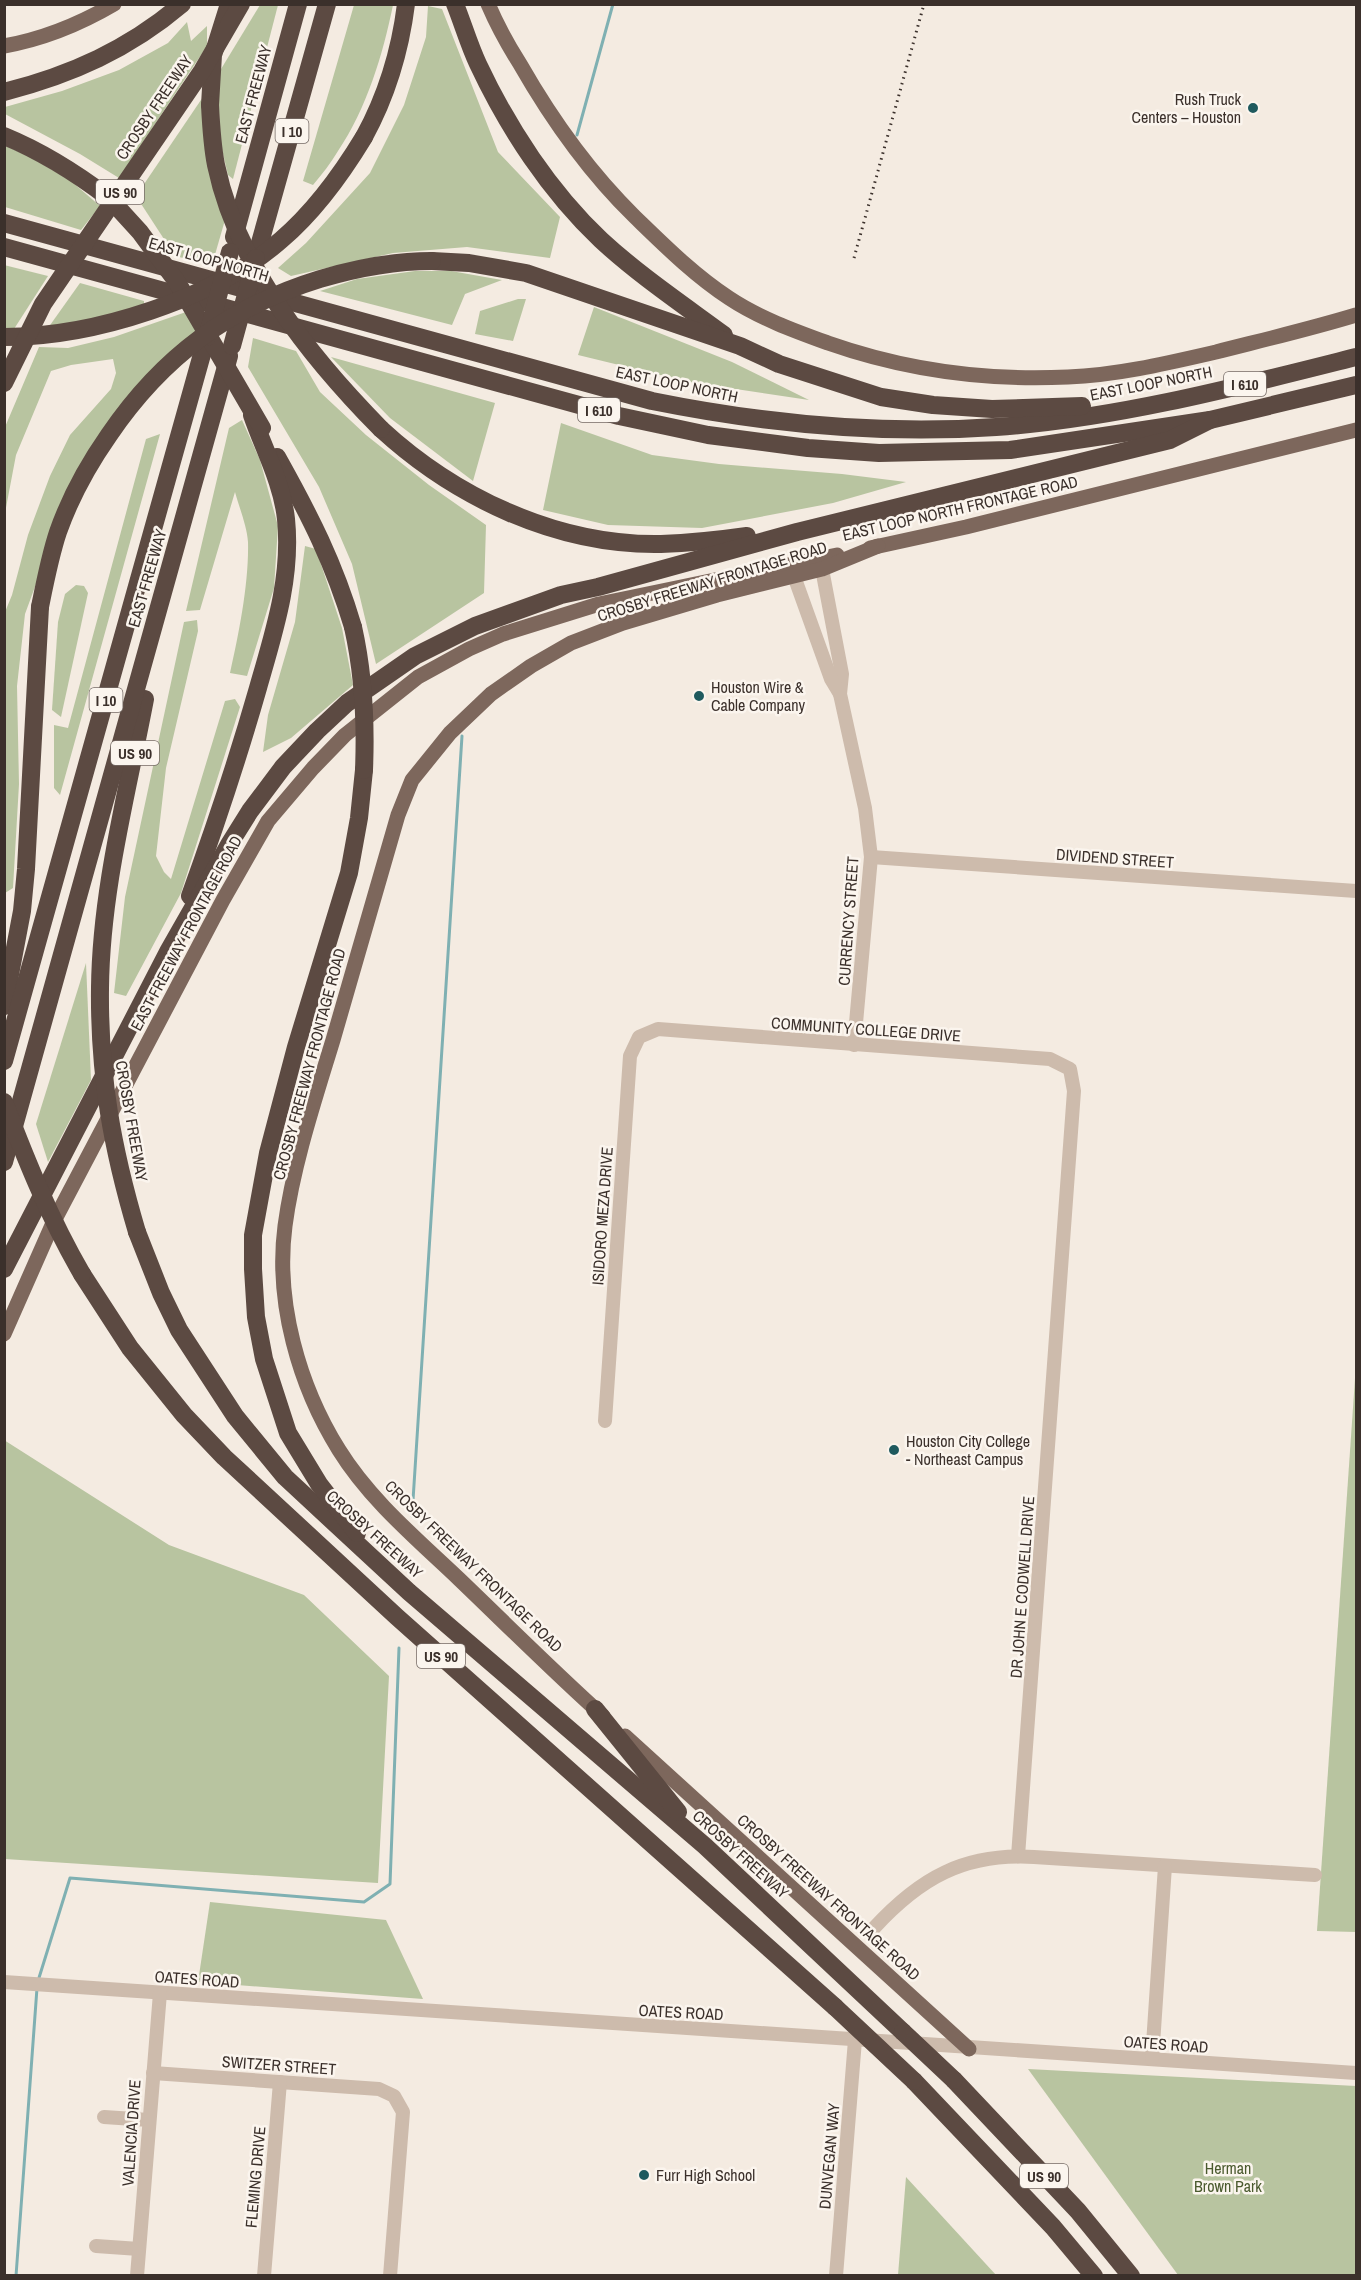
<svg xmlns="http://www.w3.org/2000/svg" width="1361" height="2280" viewBox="0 0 1361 2280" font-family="'Archivo Narrow',sans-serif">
	<rect width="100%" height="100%" fill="#f4ebe1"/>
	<g fill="#b8c4a0">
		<path d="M 260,5 L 278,5 L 233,179 L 228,175 L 220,141 L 218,74 Z"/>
		<path d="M 354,5 L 393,5 C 383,54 367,108 338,151 C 331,163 322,174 313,185 L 303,181 Z"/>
		<path d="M 428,6 L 442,9 L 498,152 L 560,217 L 550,258 L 467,247 L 393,253 L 291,276 L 278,268 L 306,243 L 370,173 L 404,105 L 426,37 Z"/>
		<path d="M 187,22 L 191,41 L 207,26 L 207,46 L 119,178 L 80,154 L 5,114 L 5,107 L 62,91 L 119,70 L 168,43 Z"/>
		<path d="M 205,94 L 227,213 L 212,265 L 175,256 L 136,196 Z"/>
		<path d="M 4,145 L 32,158 L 71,181 L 100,206 L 81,230 L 5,207 Z"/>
		<path d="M 4,265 L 48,276 L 14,329 L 5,329 Z"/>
		<path d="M 415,271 L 451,271 L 502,280 L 465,294 L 452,325 L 320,291 L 357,279 Z"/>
		<path d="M 80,283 L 144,301 L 144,305 L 84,324 L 48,328 Z"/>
		<path d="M 518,299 L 526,299 L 513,341 L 475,334 L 480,311 Z"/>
		<path d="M 594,307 L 732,362 L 809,400 L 689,382 L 578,355 Z"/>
		<path d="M 186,312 L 196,328 L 194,336 L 136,387 L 40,573 L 25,614 L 17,686 L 19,784 L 13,888 L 5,893 L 5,612 L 12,595 L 28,535 L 50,476 L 70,435 L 111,389 L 116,373 L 113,359 L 71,365 L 51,371 L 16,455 L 5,513 L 5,427 L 39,347 L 68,348 L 114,337 Z"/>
		<path d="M 253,338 L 296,351 L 320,392 L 366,435 L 429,485 L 486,525 L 484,593 L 376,664 L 352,564 L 319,487 L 248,367 Z"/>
		<path d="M 331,357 L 495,403 L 473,481 L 390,418 Z"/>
		<path d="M 242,420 L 260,460 L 278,526 L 274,588 L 247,676 L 230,673 C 239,633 249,583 248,542 C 247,526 239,507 235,492 L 200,610 L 186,611 L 229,428 Z"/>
		<path d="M 561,423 L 652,455 L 719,464 L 842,474 L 906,482 L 833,503 L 702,528 L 608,525 L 543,510 Z"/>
		<path d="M 160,434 L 60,795 L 54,788 L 54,725 L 68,728 L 146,439 Z"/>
		<path d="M 305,546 L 316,549 L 342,628 L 353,685 L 291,738 L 263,752 L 268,715 L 295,622 Z"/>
		<path d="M 76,585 L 84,586 L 88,593 L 61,717 L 52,710 L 58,622 L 65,594 Z"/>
		<path d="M 197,620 L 198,631 L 166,768 L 156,856 L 164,872 L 171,879 L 225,701 L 235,699 L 240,707 L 181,893 L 126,996 L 114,993 L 125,897 L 184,622 Z"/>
		<path d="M 86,963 L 91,1080 L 48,1162 L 36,1124 Z"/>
		<path d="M 1356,1364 L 1356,1932 L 1317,1931 Z"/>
		<path d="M 4,1440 L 169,1545 L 304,1595 L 389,1676 L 378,1883 L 5,1859 Z"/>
		<path d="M 210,1902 L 386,1920 L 423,1999 L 198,1982 Z"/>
		<path d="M 1028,2069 L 1356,2086 L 1356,2275 L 1178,2275 Z"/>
		<path d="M 906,2177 L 996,2275 L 898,2275 Z"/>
	</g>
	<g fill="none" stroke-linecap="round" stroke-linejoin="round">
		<g stroke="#7fb0b2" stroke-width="3">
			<path d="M 577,135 L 613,4"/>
			<path d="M 412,1516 L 462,736"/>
			<path d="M 38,1981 L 70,1878 L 364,1902 L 390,1884 L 399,1648"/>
			<path d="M 16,2276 L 37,1988"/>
		</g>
		<g stroke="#cdbbac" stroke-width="14">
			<path d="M 822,569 L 842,674 L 840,694 L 865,808 L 871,857 L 854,1045"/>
			<path d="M 794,576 L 831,679 L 840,694"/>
			<path d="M 871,857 L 1356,891"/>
			<path d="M 605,1421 L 630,1056 L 639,1037 L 658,1029 L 1050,1059 L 1070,1069 L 1074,1091 L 1018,1856"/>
			<path d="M 874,1928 C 920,1878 964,1853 1034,1857 L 1315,1875"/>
			<path d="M 4,1982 C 455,2015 906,2043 1356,2073"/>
			<path d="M 1152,2059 L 1165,1866"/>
			<path d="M 153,2073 L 379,2089 L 394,2096 L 403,2112 L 390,2276"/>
			<path d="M 104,2117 L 149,2120"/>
			<path d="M 96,2246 L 139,2249"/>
			<path d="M 137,2276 L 160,1993"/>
			<path d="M 264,2276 L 280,2082"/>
			<path d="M 836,2276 L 855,2040"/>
		</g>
		<g stroke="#7d675c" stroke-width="15">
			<path d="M 488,4 C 497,25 508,45 520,64 C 552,120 589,172 635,217 C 665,246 694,275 729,298 C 759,318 795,331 828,343 C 905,370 986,381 1068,377 C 1118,375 1168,363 1216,352 C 1263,340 1310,329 1356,315"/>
			<path d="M 4,46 C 43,39 80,24 114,4"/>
			<path d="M 870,548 L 966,527 L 1356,430"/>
			<path d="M 4,1334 L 53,1223 L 223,900 L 268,821 L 313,768 L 345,735 L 418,677 L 469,649 L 503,634 L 599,604 L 837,555"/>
			<path d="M 603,1716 C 554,1672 507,1625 459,1579 C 417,1539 370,1500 339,1450 C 299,1386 275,1302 285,1226 C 293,1165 315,1099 333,1040 C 354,965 376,890 398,815 L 412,780 L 450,733 L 491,694 L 531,666 L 571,643 L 623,623 L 717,595 L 822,569 L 878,546"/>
			<path d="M 625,1736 L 969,2049"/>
		</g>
		<g stroke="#5c4a42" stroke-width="18">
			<path d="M 455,4 C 463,24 469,45 478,64 C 508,128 550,192 601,240 C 639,275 682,304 724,335"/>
			<path d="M 4,92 C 71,75 129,49 182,4"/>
			<path d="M 210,105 L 213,55 L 229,4"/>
			<path d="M 4,136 C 43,152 76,173 109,198"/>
			<path d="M 364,137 C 387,95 400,52 406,4"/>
			<path d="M 4,223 L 652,401 C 766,424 880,435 996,427 C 1115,419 1241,386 1356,357"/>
			<path d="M 234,237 L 298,4"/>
			<path d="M 4,247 L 619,416 L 708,435 L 808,448 L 879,453 L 1010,450 L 1210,420 L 1356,385"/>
			<path d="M 256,257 L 327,4"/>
			<path d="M 432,261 L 469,263 L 526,273 L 740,346 L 779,364 L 881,397 L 933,405 L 992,409 L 1082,406"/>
			<path d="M 381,429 C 456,498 558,546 661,544 C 690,543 719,540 747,536"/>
			<path d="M 277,457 C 310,516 334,563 353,627"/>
			<path d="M 190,896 C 215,827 238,758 258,688 C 274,632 292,578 286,519 C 282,482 264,450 252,415"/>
			<path d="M 100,988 C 101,890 127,794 145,699"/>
			<path d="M 4,1006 L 22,911 L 26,869 L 40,607"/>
			<path d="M 4,1061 L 206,340"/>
			<path d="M 4,1162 L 229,356"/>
			<path d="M 137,1232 L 161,1293 L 179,1330 L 235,1416 L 285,1477 L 409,1592 L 705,1846 L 903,2032"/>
			<path d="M 4,1269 L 169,950 L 230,843 L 250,811 L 283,767 L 317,731 L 347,703 L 415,656 L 475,626 L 561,595 L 598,587 L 797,532 L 1170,440 L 1210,420"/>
			<path d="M 82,1274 L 130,1348 L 184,1415 L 224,1457 L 397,1617 L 835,2007"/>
			<path d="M 357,1533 L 319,1484 L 288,1433 L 264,1359 L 256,1317 L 253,1269 L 253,1235 L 268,1153 L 296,1047 L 349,873 L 359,818 L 364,770"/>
			<path d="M 595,1709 L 678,1812"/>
			<path d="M 954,2080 L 1078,2211 L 1131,2276"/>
			<path d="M 914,2081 L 1053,2227 L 1094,2276"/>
		</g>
		<path stroke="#3b302b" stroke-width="3" stroke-dasharray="1.5 4.5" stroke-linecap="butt" d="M 854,258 L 924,4"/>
		<g stroke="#5c4a42" stroke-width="18">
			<path d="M 210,105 C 211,125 212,145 216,165 C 237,266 310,357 381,429"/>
			<path d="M 109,198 L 140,232 L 177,282 L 262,428"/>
			<path d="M 4,337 C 93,337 214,299 281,240 C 315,211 341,175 364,137"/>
			<path d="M 207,337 L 230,252"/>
			<path d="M 232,346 L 256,258"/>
			<path d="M 4,383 L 43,304 L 202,71 L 241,4"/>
			<path d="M 40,607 C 45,582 50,556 58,532 C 70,498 88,465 109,435 C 162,357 229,307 320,279 C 357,268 393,261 432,261"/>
			<path d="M 353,627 C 364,676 366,721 364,770"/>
			<path d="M 100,988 C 99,1075 112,1148 137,1232"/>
			<path d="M 4,1102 C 27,1162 50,1219 82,1274"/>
			<path d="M 835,2007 L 914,2081"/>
			<path d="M 903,2032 L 954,2080"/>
		</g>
	</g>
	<g fill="#1f5a5e" stroke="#fbf5ee" stroke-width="2">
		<circle cx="1253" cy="108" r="6"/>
		<circle cx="699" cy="696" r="6"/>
		<circle cx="894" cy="1450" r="6"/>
		<circle cx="644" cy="2175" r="6"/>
	</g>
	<g text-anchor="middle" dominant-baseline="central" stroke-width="5" stroke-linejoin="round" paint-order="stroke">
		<g fill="#fbf5ee" stroke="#756b66" stroke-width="1.5">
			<rect x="275.5" y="119" width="33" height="24" rx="4.5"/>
			<rect x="96" y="180" width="48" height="24" rx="4.5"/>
			<rect x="1224" y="372" width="42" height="24" rx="4.5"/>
			<rect x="578" y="398" width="42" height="24" rx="4.5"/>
			<rect x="89.5" y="688" width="33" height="24" rx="4.5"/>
			<rect x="111" y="741" width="48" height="24" rx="4.5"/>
			<rect x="417" y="1644" width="48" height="24" rx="4.5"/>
			<rect x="1020" y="2164" width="48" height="24" rx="4.5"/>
		</g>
		<g font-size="15" font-weight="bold" fill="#3b302b">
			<text x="292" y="131">I 10</text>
			<text x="120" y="192">US 90</text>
			<text x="1245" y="384">I 610</text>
			<text x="599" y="410">I 610</text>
			<text x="106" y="700">I 10</text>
			<text x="135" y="753">US 90</text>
			<text x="441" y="1656">US 90</text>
			<text x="1044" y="2176">US 90</text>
		</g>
		<g font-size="16" fill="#3b302b" stroke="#fbf5ee">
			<text transform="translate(253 94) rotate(-75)">EAST FREEWAY</text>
			<text transform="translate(154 107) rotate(-56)">CROSBY FREEWAY</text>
			<text transform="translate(209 259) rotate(16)">EAST LOOP NORTH</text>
			<text transform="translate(1151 383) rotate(-11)">EAST LOOP NORTH</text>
			<text transform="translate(677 384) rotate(12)">EAST LOOP NORTH</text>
			<text transform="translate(960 508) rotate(-13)">EAST LOOP NORTH FRONTAGE ROAD</text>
			<text transform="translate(147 578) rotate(-74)">EAST FREEWAY</text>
			<text transform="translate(712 581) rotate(-17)">CROSBY FREEWAY FRONTAGE ROAD</text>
			<text transform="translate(1115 858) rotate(4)">DIVIDEND STREET</text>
			<text transform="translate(848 921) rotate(-86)">CURRENCY STREET</text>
			<text transform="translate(186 933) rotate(-62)">EAST FREEWAY FRONTAGE ROAD</text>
			<text transform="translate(866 1029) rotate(4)">COMMUNITY COLLEGE DRIVE</text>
			<text transform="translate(309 1064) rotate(-75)">CROSBY FREEWAY FRONTAGE ROAD</text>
			<text transform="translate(132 1121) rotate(80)">CROSBY FREEWAY</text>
			<text transform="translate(602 1216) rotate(-86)">ISIDORO MEZA DRIVE</text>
			<text transform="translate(375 1534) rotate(42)">CROSBY FREEWAY</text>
			<text transform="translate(474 1566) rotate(44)">CROSBY FREEWAY FRONTAGE ROAD</text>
			<text transform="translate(1022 1587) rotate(-86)">DR JOHN E CODWELL DRIVE</text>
			<text transform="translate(741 1854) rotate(42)">CROSBY FREEWAY</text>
			<text transform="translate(829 1897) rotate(42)">CROSBY FREEWAY FRONTAGE ROAD</text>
			<text transform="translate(197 1979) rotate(4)">OATES ROAD</text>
			<text transform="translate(681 2012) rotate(3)">OATES ROAD</text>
			<text transform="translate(1166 2044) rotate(4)">OATES ROAD</text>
			<text transform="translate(279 2065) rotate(4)">SWITZER STREET</text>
			<text transform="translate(131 2133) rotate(-86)">VALENCIA DRIVE</text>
			<text transform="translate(829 2156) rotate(-85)">DUNVEGAN WAY</text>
			<text transform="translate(255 2177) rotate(-85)">FLEMING DRIVE</text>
		</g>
		<g font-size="16" fill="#3b302b" stroke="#fbf5ee" text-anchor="start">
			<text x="1241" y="99" text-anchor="end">Rush Truck<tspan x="1241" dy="18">Centers – Houston</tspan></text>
			<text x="711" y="687">Houston Wire &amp;<tspan x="711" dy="18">Cable Company</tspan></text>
			<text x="906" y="1441">Houston City College<tspan x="906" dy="18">- Northeast Campus</tspan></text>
			<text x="656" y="2175">Furr High School</text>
		</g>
		<g font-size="16" fill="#4a5a2e" stroke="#fbf5ee">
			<text x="1228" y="2168">Herman<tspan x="1228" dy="18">Brown Park</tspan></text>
		</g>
	</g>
	<rect width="1361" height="2280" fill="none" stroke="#3b302b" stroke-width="12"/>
</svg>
